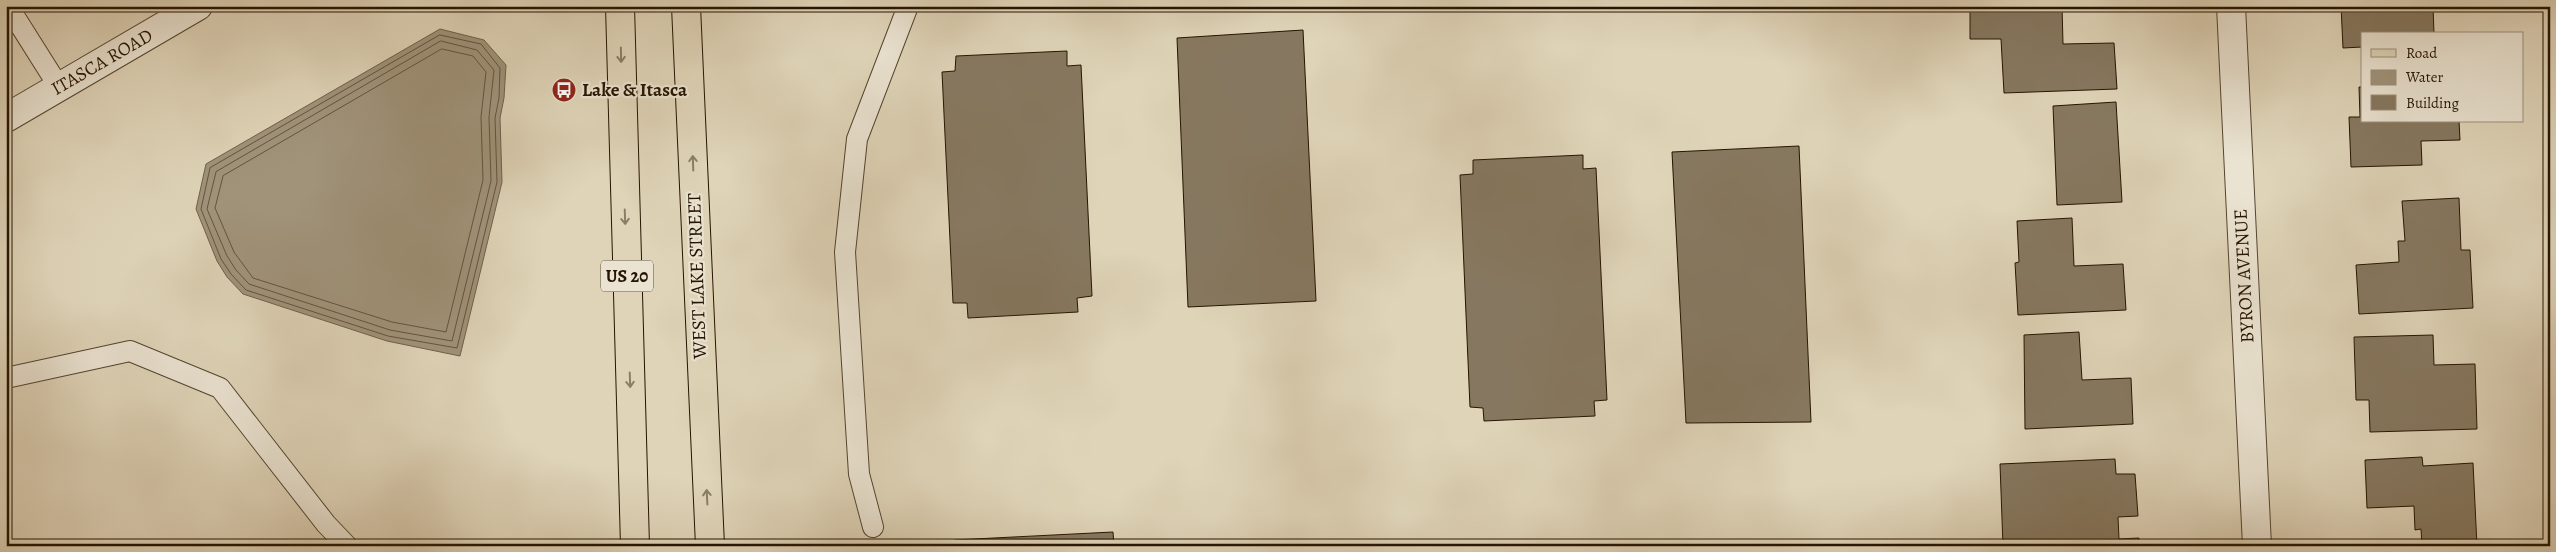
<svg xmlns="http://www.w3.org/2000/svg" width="2556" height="552" viewBox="0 0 2556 552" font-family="Alegreya,serif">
	<rect width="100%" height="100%" fill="#dfd4b8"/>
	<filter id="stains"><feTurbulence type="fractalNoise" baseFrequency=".004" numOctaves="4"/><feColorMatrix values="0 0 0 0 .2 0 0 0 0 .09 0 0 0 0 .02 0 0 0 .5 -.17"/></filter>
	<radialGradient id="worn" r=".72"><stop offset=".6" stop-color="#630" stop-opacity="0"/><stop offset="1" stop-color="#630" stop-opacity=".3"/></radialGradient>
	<path fill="#a0937a" stroke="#6f604a" d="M 440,29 L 484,40 L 506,65 L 504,98 L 500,118 L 502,182 L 460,356 L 387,341 L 243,294 L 227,277 L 217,261 L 196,209 L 206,164 Z"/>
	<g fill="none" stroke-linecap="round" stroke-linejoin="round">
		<g stroke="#62543e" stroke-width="1">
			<path d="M 440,35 L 481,44 L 500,68 L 499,98 L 495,118 L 497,182 L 457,348 L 388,336 L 246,290 L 231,274 L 221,259 L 201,209 L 210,168 Z"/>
			<path d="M 441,41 L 477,50 L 494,70 L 489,117 L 491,181 L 452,341 L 390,330 L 249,284 L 236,270 L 227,256 L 207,209 L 216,172 Z"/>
			<path d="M 442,49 L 473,56 L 486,72 L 481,117 L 483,180 L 446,332 L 392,322 L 253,278 L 234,252 L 215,208 L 223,176 Z"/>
		</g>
	</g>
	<g fill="#867860" stroke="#251401">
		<path d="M 1970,6 L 2062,6 L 2063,44 L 2114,43 L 2117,89 L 2004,93 L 2001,39 L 1970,39 Z"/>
		<path d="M 2341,6 L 2433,6 L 2434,34 L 2362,34 L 2362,47 L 2343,48 Z"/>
		<path d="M 1303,30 L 1316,301 L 1188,307 L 1177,38 Z"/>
		<path d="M 1067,51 L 1067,66 L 1081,65 L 1092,296 L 1077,298 L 1078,312 L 968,318 L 967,303 L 953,303 L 942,72 L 955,71 L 956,56 Z"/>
		<path d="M 2359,87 L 2362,87 L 2362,121 L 2459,121 L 2460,140 L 2421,141 L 2422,165 L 2351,167 L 2349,117 L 2360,117 Z"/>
		<path d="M 2116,102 L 2122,202 L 2057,205 L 2053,106 Z"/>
		<path d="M 1799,146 L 1811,422 L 1686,423 L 1672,152 Z"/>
		<path d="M 1583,155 L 1583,169 L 1596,168 L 1607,400 L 1594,401 L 1595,416 L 1484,421 L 1483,408 L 1470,407 L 1460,175 L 1473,174 L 1473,160 Z"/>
		<path d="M 2459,198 L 2461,250 L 2470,250 L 2473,308 L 2359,314 L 2356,265 L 2399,262 L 2398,241 L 2405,241 L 2402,201 Z"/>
		<path d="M 2072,218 L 2074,266 L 2123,264 L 2126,310 L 2018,315 L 2015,263 L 2019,262 L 2017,221 Z"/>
		<path d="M 2079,332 L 2082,380 L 2131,378 L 2133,424 L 2025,429 L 2024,335 Z"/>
		<path d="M 2433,335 L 2434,365 L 2475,364 L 2477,429 L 2370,432 L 2369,400 L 2356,400 L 2354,337 Z"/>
		<path d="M 2422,457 L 2423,466 L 2473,463 L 2477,546 L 2422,546 L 2421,529 L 2415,530 L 2414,506 L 2367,508 L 2365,460 Z"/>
		<path d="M 2115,459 L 2116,474 L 2135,474 L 2138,516 L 2118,517 L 2119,539 L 2139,538 L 2139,546 L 2003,546 L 2000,464 Z"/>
		<path d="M 1113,532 L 1114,546 L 954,546 L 954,540 Z"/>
	</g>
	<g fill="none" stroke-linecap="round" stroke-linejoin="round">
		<defs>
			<g id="service">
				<path d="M 8,6 L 59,87"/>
				<path d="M 6,378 L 130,351 L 220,388 L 326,524 L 347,546"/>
				<path d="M 873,527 L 859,474 L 845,252 L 857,139 L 908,6"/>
			</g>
			<g id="minor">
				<path d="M 2231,6 L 2257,546"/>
				<path d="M 6,118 L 198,6"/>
			</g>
			<g id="primary">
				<path d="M 620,6 L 635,546"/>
				<path d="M 686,6 L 710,546"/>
			</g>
		</defs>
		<use href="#service" stroke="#54442f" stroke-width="22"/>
		<use href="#minor" stroke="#54442f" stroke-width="30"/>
		<use href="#primary" stroke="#251401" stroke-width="30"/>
		<use href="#service" stroke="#eae3d1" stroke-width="20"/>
		<use href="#minor" stroke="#eae3d1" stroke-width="28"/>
		<use href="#primary" stroke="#dfd4b8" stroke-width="28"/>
	</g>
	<defs><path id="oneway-shaft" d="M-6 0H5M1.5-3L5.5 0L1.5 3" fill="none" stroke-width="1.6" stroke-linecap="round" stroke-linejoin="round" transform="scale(1.25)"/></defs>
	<g stroke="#8b7e66">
		<use href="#oneway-shaft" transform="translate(621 55) rotate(89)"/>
		<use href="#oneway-shaft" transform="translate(693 163) rotate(-92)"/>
		<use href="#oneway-shaft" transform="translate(625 217) rotate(88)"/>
		<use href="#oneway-shaft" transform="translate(630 380) rotate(88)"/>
		<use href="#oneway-shaft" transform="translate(707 497) rotate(-93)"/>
	</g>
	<defs>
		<symbol id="bus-disc" viewBox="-11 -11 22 22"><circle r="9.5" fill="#8f2418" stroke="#eae3d1"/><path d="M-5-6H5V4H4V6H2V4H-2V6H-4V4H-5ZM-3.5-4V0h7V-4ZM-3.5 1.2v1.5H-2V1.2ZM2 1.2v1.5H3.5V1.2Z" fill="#fff"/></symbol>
	</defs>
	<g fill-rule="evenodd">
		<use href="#bus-disc" x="550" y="76" width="28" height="28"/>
	</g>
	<g text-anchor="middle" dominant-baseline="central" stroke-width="4.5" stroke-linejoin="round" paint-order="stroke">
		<rect fill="#eae3d1" stroke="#60523f" stroke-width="1" x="601" y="260.5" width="52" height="31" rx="4"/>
		<g font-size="18" font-weight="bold" fill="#251401">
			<text x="627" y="276">US 20</text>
		</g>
		<g font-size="19" fill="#251401" stroke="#eae3d1">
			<text transform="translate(102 62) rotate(-30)">ITASCA ROAD</text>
			<text transform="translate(697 276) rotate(-92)">WEST LAKE STREET</text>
			<text transform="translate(2244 276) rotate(-93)">BYRON AVENUE</text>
		</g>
		<g font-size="19" font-weight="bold" fill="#251401" stroke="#eae3d1" text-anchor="start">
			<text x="582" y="90">Lake &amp; Itasca</text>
		</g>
	</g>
	<rect width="2556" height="552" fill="none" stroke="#dfd4b8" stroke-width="25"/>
	<rect x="8" y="8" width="2541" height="537" fill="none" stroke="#251401" stroke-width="2.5"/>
	<rect x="12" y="12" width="2531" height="527" fill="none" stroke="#251401"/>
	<rect x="2361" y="32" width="162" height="90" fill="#eae3d1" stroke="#9b907e"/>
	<rect x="2371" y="49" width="25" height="8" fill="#dfd4b8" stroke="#9b907e"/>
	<text x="2406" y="58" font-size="15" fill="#251401">Road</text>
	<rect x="2371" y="70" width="25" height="15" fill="#a0937a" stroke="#9b907e"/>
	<text x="2406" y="82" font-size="15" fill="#251401">Water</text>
	<rect x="2371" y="95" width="25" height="15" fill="#867860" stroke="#9b907e"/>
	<text x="2406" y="108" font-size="15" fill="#251401">Building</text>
	<rect width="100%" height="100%" filter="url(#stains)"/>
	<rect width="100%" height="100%" fill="url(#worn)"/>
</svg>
